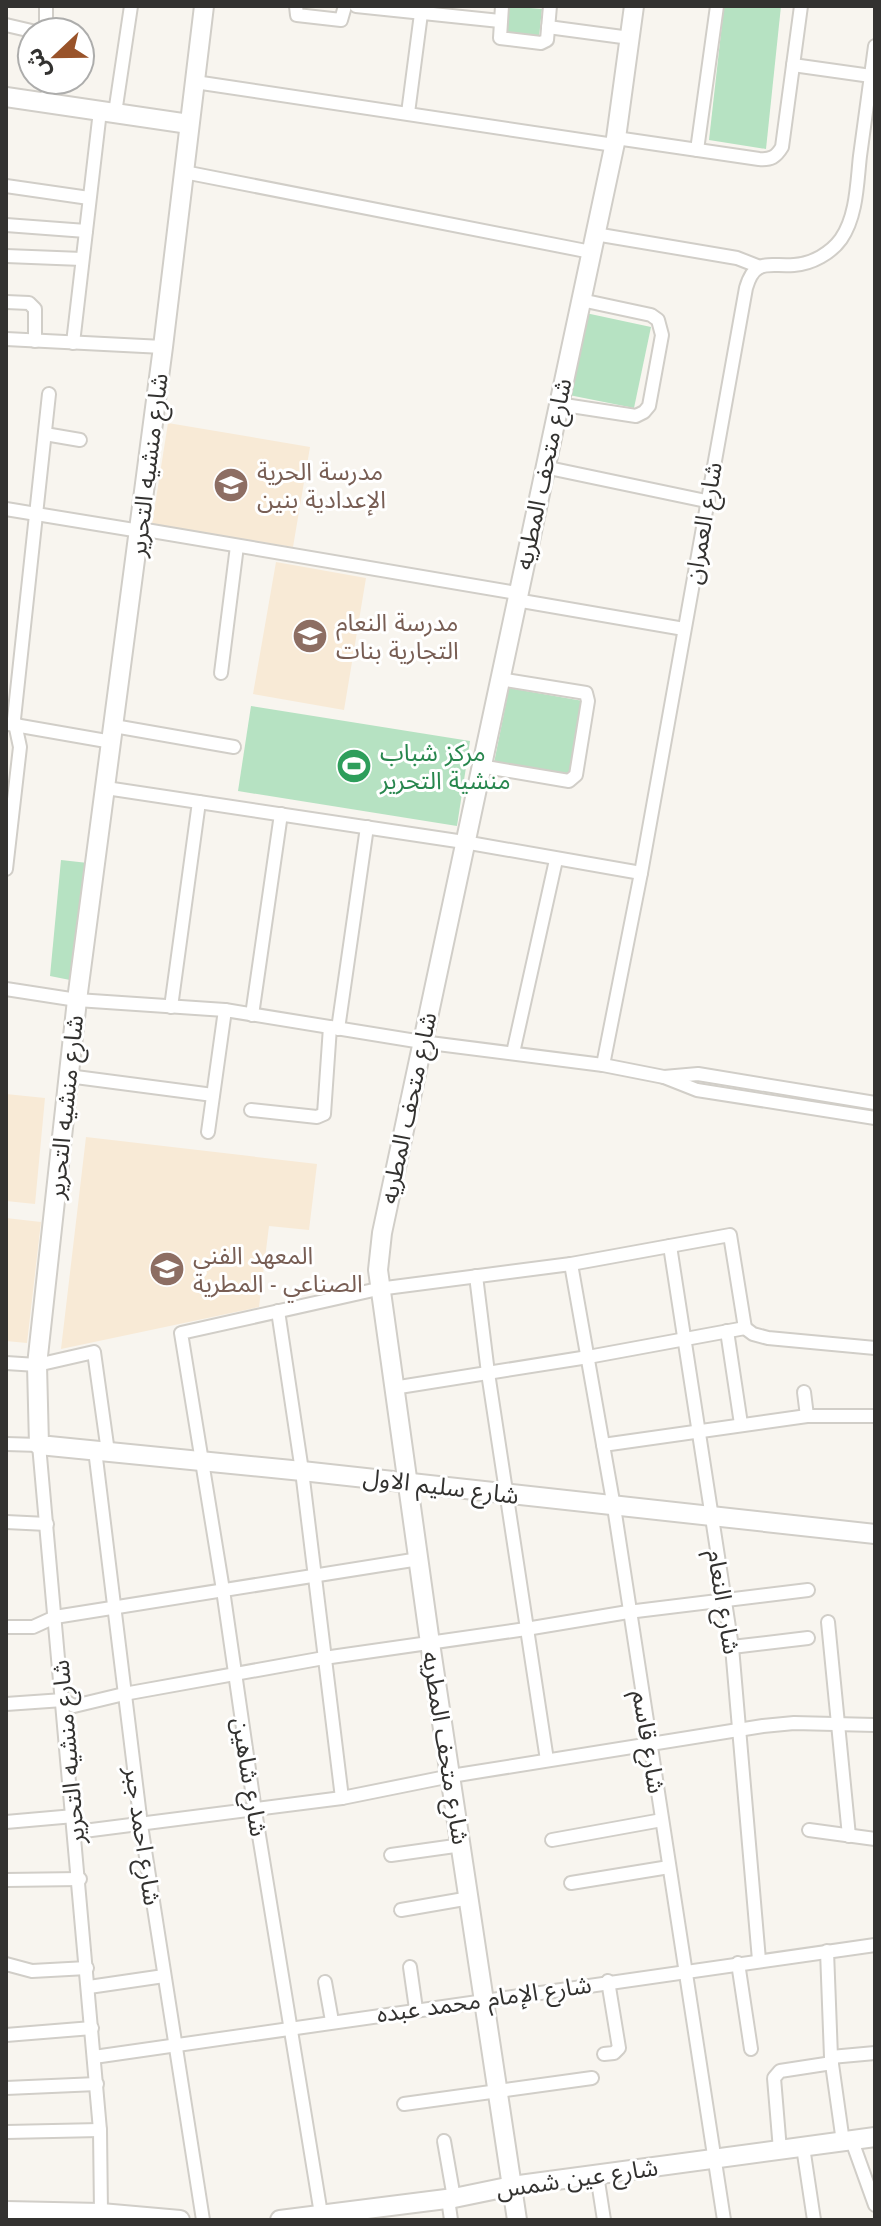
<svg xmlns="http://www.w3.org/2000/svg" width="881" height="2226" viewBox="0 0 881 2226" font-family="Jost,'Noto Sans Arabic',sans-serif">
	<rect width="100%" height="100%" fill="#f8f5ef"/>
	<g fill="#f8ead6">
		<path d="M 168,423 L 310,447 L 293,547 L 152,524 Z"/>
		<path d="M 276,562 L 366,578 L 344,710 L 253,694 Z"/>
		<path d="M 6,1094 L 45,1098 L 35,1204 L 6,1201 Z"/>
		<path d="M 86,1137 L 317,1164 L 309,1230 L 269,1226 L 259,1307 L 61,1349 Z"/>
		<path d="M 6,1218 L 41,1222 L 27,1343 L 6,1341 Z"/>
	</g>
	<g fill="#b6e2c2">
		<path d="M 504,6 L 542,9 L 539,37 L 502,34 Z"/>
		<path d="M 724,6 L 781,6 L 766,149 L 709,140 Z"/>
		<path d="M 581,312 L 651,327 L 634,408 L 564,394 Z"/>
		<path d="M 509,688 L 583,701 L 570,777 L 494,763 Z"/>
		<path d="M 251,706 L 470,741 L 457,826 L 238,791 Z"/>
		<path d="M 61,860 L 88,863 L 74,974 L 70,980 L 50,976 Z"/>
	</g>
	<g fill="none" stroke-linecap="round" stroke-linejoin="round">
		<defs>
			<g id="street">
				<path d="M 46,6 L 46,32"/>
				<path d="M 296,6 L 297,15 L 341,20 L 345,6"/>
				<path d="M 356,6 L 500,21"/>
				<path d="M 502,6 L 500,38 L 541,43 L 547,40 L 550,6"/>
				<path d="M 6,25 L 36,32"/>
				<path d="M 548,27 L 630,38"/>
				<path d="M 793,65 L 871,76"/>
				<path d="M 47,80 L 48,103"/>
				<path d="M 195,82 L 614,145"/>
				<path d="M 115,113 L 131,6"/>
				<path d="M 408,113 L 422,6"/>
				<path d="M 616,138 L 759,159 C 771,160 776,157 782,147 L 801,6"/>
				<path d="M 697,150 L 717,6"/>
				<path d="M 184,172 L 591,252"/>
				<path d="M 6,186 L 89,198"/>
				<path d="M 6,225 L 86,231"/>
				<path d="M 595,234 L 737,258 L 760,267"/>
				<path d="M 6,256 L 82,259"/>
				<path d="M 6,302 L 29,303 L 35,309 L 35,341"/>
				<path d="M 6,339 L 163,347"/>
				<path d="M 73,343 L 100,111"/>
				<path d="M 558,404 L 636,416 L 644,412 L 649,406 L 662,335 L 658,320 L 651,315 L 581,300"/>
				<path d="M 45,434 L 80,440"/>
				<path d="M 544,467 L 706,501"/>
				<path d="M 6,509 L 140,531"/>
				<path d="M 140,529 L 517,593"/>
				<path d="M 516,600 L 684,629"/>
				<path d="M 221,673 L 237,546"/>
				<path d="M 9,724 L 112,742"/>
				<path d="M 114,726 L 234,747"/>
				<path d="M 480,766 L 569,781 L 576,775 L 588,701 L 586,693 L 499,679"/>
				<path d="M 106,788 L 464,842 L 641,873"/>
				<path d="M 6,869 L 20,747 L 14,719 L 49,394"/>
				<path d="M 6,989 L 77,1000 L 225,1010 L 422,1042 L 603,1065 L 664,1077 L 697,1090 L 875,1118"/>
				<path d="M 171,1007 L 199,802"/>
				<path d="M 252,1015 L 281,814"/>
				<path d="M 338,1029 L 367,827"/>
				<path d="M 513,1053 L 556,860"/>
				<path d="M 603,1065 L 641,873 L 746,288 C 755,257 770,267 794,265 C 812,264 831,253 841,239 C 857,216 857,182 860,156 C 865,119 870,83 875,46"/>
				<path d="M 68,1076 L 213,1095"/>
				<path d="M 664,1077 L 698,1074 L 875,1103"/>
				<path d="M 251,1110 L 317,1117 L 324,1114 L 330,1027"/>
				<path d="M 208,1132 L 225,1010"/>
				<path d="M 670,1246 L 732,1647 L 759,1960"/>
				<path d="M 571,1264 L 614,1507 L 724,2220"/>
				<path d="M 476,1276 L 488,1373 L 547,1760"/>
				<path d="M 278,1311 L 302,1471 L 342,1798"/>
				<path d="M 745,1328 L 753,1334 L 768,1338 L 875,1348"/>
				<path d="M 727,1331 L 741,1424"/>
				<path d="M 6,1363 L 37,1365 L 94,1352 L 108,1452"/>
				<path d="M 393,1388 L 588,1357 L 745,1328"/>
				<path d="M 804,1392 L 807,1416"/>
				<path d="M 6,1444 L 39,1445 L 100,2130 L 101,2213"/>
				<path d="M 603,1445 L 807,1416 L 875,1416"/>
				<path d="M 95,1450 L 141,1825 L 203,2220"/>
				<path d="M 6,1522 L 47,1524"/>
				<path d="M 828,1622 L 849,1836"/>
				<path d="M 6,1627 L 33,1627 L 55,1617 L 419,1559"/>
				<path d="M 732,1647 L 808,1638"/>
				<path d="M 6,1704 L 63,1700 L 74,1706 L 124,1694 L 324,1658 L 526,1629 L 628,1612 L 808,1590"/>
				<path d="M 6,1822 L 74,1816"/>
				<path d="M 809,1830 L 875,1839"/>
				<path d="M 76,1832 L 342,1798 L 451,1776 L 763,1726 L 794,1723 L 875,1725"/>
				<path d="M 552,1840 L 662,1820"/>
				<path d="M 391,1855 L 462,1845"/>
				<path d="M 6,1880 L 80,1879"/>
				<path d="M 571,1883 L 669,1867"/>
				<path d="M 401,1910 L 470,1898"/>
				<path d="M 827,1951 L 831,2057 L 843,2142"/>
				<path d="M 738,1963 L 751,2049"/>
				<path d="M 6,1964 L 32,1971 L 87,1968"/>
				<path d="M 410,1967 L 416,2009"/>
				<path d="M 325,1982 L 332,2021"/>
				<path d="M 89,1987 L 164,1976"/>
				<path d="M 6,2035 L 92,2028"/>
				<path d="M 604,2054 L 614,2053 L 619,2048 L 608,1981"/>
				<path d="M 94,2057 L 875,1945"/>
				<path d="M 831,2057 L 875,2053"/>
				<path d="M 6,2088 L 97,2084"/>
				<path d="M 404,2104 L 592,2078"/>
				<path d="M 6,2132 L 100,2130"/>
				<path d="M 444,2141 L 454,2198"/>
				<path d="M 852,2141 L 875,2205"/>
				<path d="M 803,2147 L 814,2220"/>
				<path d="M 780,2150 L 774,2078 L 780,2071 L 832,2063"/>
				<path d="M 597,2175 L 604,2220"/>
				<path d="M 448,2199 L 451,2220"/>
				<path d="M 322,2220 L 255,1811 L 223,1590 L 181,1333 L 378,1289 L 571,1264 L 730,1235 L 745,1328"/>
			</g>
			<g id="secondary">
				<path d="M 204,6 L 163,347 L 77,1000 L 37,1365 L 39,1445 L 302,1471 L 875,1534"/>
				<path d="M 6,97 L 189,124"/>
				<path d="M 6,2211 L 101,2213 L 180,2220"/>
				<path d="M 280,2220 L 454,2198 L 512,2186 L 875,2137"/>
				<path d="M 517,2220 L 430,1643 L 378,1270 L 382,1233 L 616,138 L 634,6"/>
			</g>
		</defs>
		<use href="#street" stroke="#d1cec8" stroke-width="16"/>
		<use href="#secondary" stroke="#d1cec8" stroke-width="22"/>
		<use href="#street" stroke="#fff" stroke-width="12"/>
		<use href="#secondary" stroke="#fff" stroke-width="18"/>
	</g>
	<defs>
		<symbol id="school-disc" viewBox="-11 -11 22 22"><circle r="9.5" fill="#8d6e63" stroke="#fff"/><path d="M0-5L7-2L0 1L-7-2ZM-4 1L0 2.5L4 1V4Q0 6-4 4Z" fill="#fff"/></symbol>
		<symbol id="stadium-disc" viewBox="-11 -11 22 22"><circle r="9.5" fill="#2e9e5b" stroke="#fff"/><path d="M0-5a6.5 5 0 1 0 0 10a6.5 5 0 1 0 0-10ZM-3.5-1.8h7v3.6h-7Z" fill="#fff"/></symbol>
		<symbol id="university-disc" viewBox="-11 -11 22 22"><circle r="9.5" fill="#8d6e63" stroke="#fff"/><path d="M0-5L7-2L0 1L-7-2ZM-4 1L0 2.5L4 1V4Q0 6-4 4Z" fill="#fff"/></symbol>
	</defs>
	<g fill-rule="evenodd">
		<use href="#school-disc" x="211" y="465" width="40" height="40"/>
		<use href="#school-disc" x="290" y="616" width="40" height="40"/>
		<use href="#stadium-disc" x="334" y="746" width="40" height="40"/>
		<use href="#university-disc" x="147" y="1249" width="40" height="40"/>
	</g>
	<g text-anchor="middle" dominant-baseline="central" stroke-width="6" stroke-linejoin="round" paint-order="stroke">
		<g font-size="24" fill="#333230" stroke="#fff">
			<text transform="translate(148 465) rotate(-83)">شارع منشيه التحرير</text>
			<text transform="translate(543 474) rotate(-78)">شارع متحف المطريه</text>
			<text transform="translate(703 523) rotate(-80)">شارع العمران</text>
			<text transform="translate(65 1107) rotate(-84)">شارع منشيه التحرير</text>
			<text transform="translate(408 1108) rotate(-78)">شارع متحف المطريه</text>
			<text transform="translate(441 1486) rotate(7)">شارع سليم الاول</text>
			<text transform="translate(724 1602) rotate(81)">شارع النعام</text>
			<text transform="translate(649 1742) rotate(81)">شارع قاسم</text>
			<text transform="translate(446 1748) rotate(81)">شارع متحف المطريه</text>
			<text transform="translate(68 1752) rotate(-95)">شارع منشيه التحرير</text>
			<text transform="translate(250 1777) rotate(81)">شارع شاهين</text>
			<text transform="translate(143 1836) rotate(82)">شارع احمد جبر</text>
			<text transform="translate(484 1999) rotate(-8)">شارع الإمام محمد عبده</text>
			<text transform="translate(577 2178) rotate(-8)">شارع عين شمس</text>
		</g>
		<g font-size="24" fill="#785e54" stroke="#fff" text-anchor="start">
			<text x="257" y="471">مدرسة الحرية<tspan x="257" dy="28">الإعدادية بنين</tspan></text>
			<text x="336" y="622">مدرسة النعام<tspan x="336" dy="28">التجارية بنات</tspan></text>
			<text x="193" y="1255">المعهد الفني<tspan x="193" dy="28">الصناعي - المطرية</tspan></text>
		</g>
		<g font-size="24" fill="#27864d" stroke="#fff" text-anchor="start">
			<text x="380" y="752">مركز شباب<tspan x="380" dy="28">منشية التحرير</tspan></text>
		</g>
	</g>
	<rect width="881" height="2226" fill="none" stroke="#333230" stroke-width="16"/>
	<g transform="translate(56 56) rotate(248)"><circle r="38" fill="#ffffff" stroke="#adadac" stroke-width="2"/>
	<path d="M0-6L14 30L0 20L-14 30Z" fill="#99532a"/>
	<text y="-12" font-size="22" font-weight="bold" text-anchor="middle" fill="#333230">ش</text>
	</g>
</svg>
